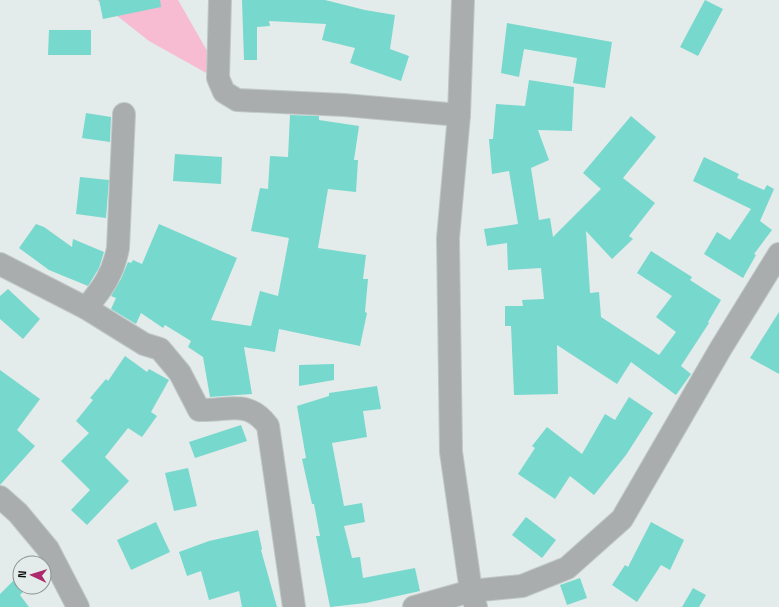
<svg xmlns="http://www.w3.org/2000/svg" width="779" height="607" viewBox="0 0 779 607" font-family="'Space Grotesk',sans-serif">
	<rect width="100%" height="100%" fill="#e3ecea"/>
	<path fill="#f7bbd2" d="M 97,0 L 178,0 L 226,84 L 149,41 Z"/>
	<g fill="#77d8cd">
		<path d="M 99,0 L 160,0 L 161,7 L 103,19 Z"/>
		<path d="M 242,0 L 325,0 L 365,10 L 395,15 L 390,49 L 409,56 L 401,81 L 350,63 L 355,48 L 322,40 L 326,24 L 269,21 L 270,26 L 257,27 L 257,60 L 244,60 Z"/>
		<path d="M 705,0 L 723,9 L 698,56 L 680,47 Z"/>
		<path d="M 507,23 L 612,42 L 605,88 L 573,83 L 577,58 L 524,49 L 519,77 L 501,73 Z"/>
		<path d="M 49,30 L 91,30 L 91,55 L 48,55 Z"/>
		<path d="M 529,80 L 574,87 L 572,131 L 538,130 L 549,160 L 531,168 L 539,220 L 550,218 L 553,237 L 601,189 L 583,173 L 631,116 L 656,137 L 623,178 L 655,203 L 629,236 L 633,239 L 612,259 L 586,231 L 590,293 L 599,292 L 601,317 L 659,355 L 676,332 L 656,317 L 672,296 L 637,273 L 651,251 L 692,277 L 690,280 L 721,300 L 708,322 L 709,323 L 681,366 L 691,374 L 676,395 L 631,362 L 617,384 L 557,345 L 558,394 L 514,395 L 511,326 L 505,326 L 505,306 L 523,306 L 522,300 L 544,299 L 541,268 L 508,270 L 507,243 L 487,246 L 484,229 L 518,224 L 509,171 L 492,174 L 489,139 L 493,139 L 496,104 L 525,106 Z"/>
		<path d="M 86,113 L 111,117 L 110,142 L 82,138 Z"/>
		<path d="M 290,115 L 319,116 L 319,120 L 359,126 L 354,160 L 358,160 L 356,192 L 328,189 L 318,248 L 366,255 L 363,279 L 368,279 L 365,312 L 367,313 L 360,346 L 279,329 L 275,352 L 244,347 L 252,394 L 210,397 L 203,357 L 188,347 L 191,341 L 165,325 L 163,328 L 141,313 L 136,324 L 111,309 L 116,298 L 111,296 L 121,279 L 128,262 L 131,263 L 133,260 L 142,264 L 159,224 L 237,258 L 211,320 L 251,326 L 260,291 L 278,296 L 289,238 L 251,231 L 260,188 L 268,189 L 270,156 L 288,157 Z"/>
		<path d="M 175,154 L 222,157 L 221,184 L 173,181 Z"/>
		<path d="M 704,157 L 739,174 L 737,178 L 764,190 L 767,185 L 774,189 L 760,221 L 772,230 L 754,254 L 756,255 L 743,278 L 704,254 L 717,232 L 730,240 L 751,209 L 693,181 Z"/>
		<path d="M 80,177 L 109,180 L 106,218 L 76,214 Z"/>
		<path d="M 36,224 L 44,227 L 72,247 L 73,239 L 104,252 L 99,268 L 88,286 L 49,270 L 19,248 Z"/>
		<path d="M 8,289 L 40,319 L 23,339 L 0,319 L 0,296 Z"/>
		<path d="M 779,312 L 779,374 L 750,358 Z"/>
		<path d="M 125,356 L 147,372 L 149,369 L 169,380 L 151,412 L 157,416 L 142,437 L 128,428 L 105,457 L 129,481 L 87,525 L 71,510 L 90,490 L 61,461 L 89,433 L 76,421 L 93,400 L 90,398 L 106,379 L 108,381 Z"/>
		<path d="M 334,364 L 334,380 L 299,386 L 299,365 Z"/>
		<path d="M 0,370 L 40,399 L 17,430 L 35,446 L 0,485 Z"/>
		<path d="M 377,386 L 381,409 L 363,411 L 367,437 L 332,443 L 344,506 L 362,503 L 365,522 L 344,526 L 352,558 L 360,557 L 363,578 L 415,568 L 420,591 L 366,603 L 330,607 L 316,536 L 320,536 L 314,504 L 312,504 L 302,459 L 306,458 L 297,406 L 329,396 L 329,393 Z"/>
		<path d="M 629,397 L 653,413 L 626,455 L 594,495 L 570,476 L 555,499 L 518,474 L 535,448 L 532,446 L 547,427 L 582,454 L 605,414 L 615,420 Z"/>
		<path d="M 241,425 L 247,441 L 195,458 L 189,442 Z"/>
		<path d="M 188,468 L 197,506 L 174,511 L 165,473 Z"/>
		<path d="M 526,517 L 556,540 L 542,558 L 512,535 Z"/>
		<path d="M 156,522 L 170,552 L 131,570 L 117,540 Z"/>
		<path d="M 651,522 L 684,540 L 670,570 L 661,565 L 637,602 L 612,585 L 625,565 L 628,567 Z"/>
		<path d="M 258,530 L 262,549 L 261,550 L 277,607 L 242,607 L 239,591 L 209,600 L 201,571 L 187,576 L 179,552 L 209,541 Z"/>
		<path d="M 580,578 L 587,598 L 567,605 L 560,585 Z"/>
		<path d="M 14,580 L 24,591 L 20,595 L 29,607 L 0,607 L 0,594 Z"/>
		<path d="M 693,588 L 706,595 L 699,607 L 682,607 Z"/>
	</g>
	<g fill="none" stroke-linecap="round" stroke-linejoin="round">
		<defs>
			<g id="street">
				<path d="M 220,0 L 218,78 L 224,92 L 237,100 L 344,105 L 459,115"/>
				<path d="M 463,0 L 459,115 L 448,238 L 451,452 L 471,591 L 476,607"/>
				<path d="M 0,264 L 86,308 L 144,344 L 160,349 L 180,373 L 199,410 C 229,411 248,399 268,426 L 294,607"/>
				<path d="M 86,308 C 103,288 113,274 118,248 L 124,114"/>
				<path d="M 0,497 L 18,513 L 48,549 L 78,607"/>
				<path d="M 414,607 L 471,591 L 522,586 L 567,568 L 622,519 L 721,348 L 779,254"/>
			</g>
		</defs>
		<use href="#street" stroke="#c0c8c7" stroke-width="24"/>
		<use href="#street" stroke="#a9adad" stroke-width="22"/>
	</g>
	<g transform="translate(32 575) rotate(274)"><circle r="19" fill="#e3ecea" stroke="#8d9392"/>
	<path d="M0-3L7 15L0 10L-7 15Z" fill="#ae286e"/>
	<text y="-6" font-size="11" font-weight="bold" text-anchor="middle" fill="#0b0e0e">N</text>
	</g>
</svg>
